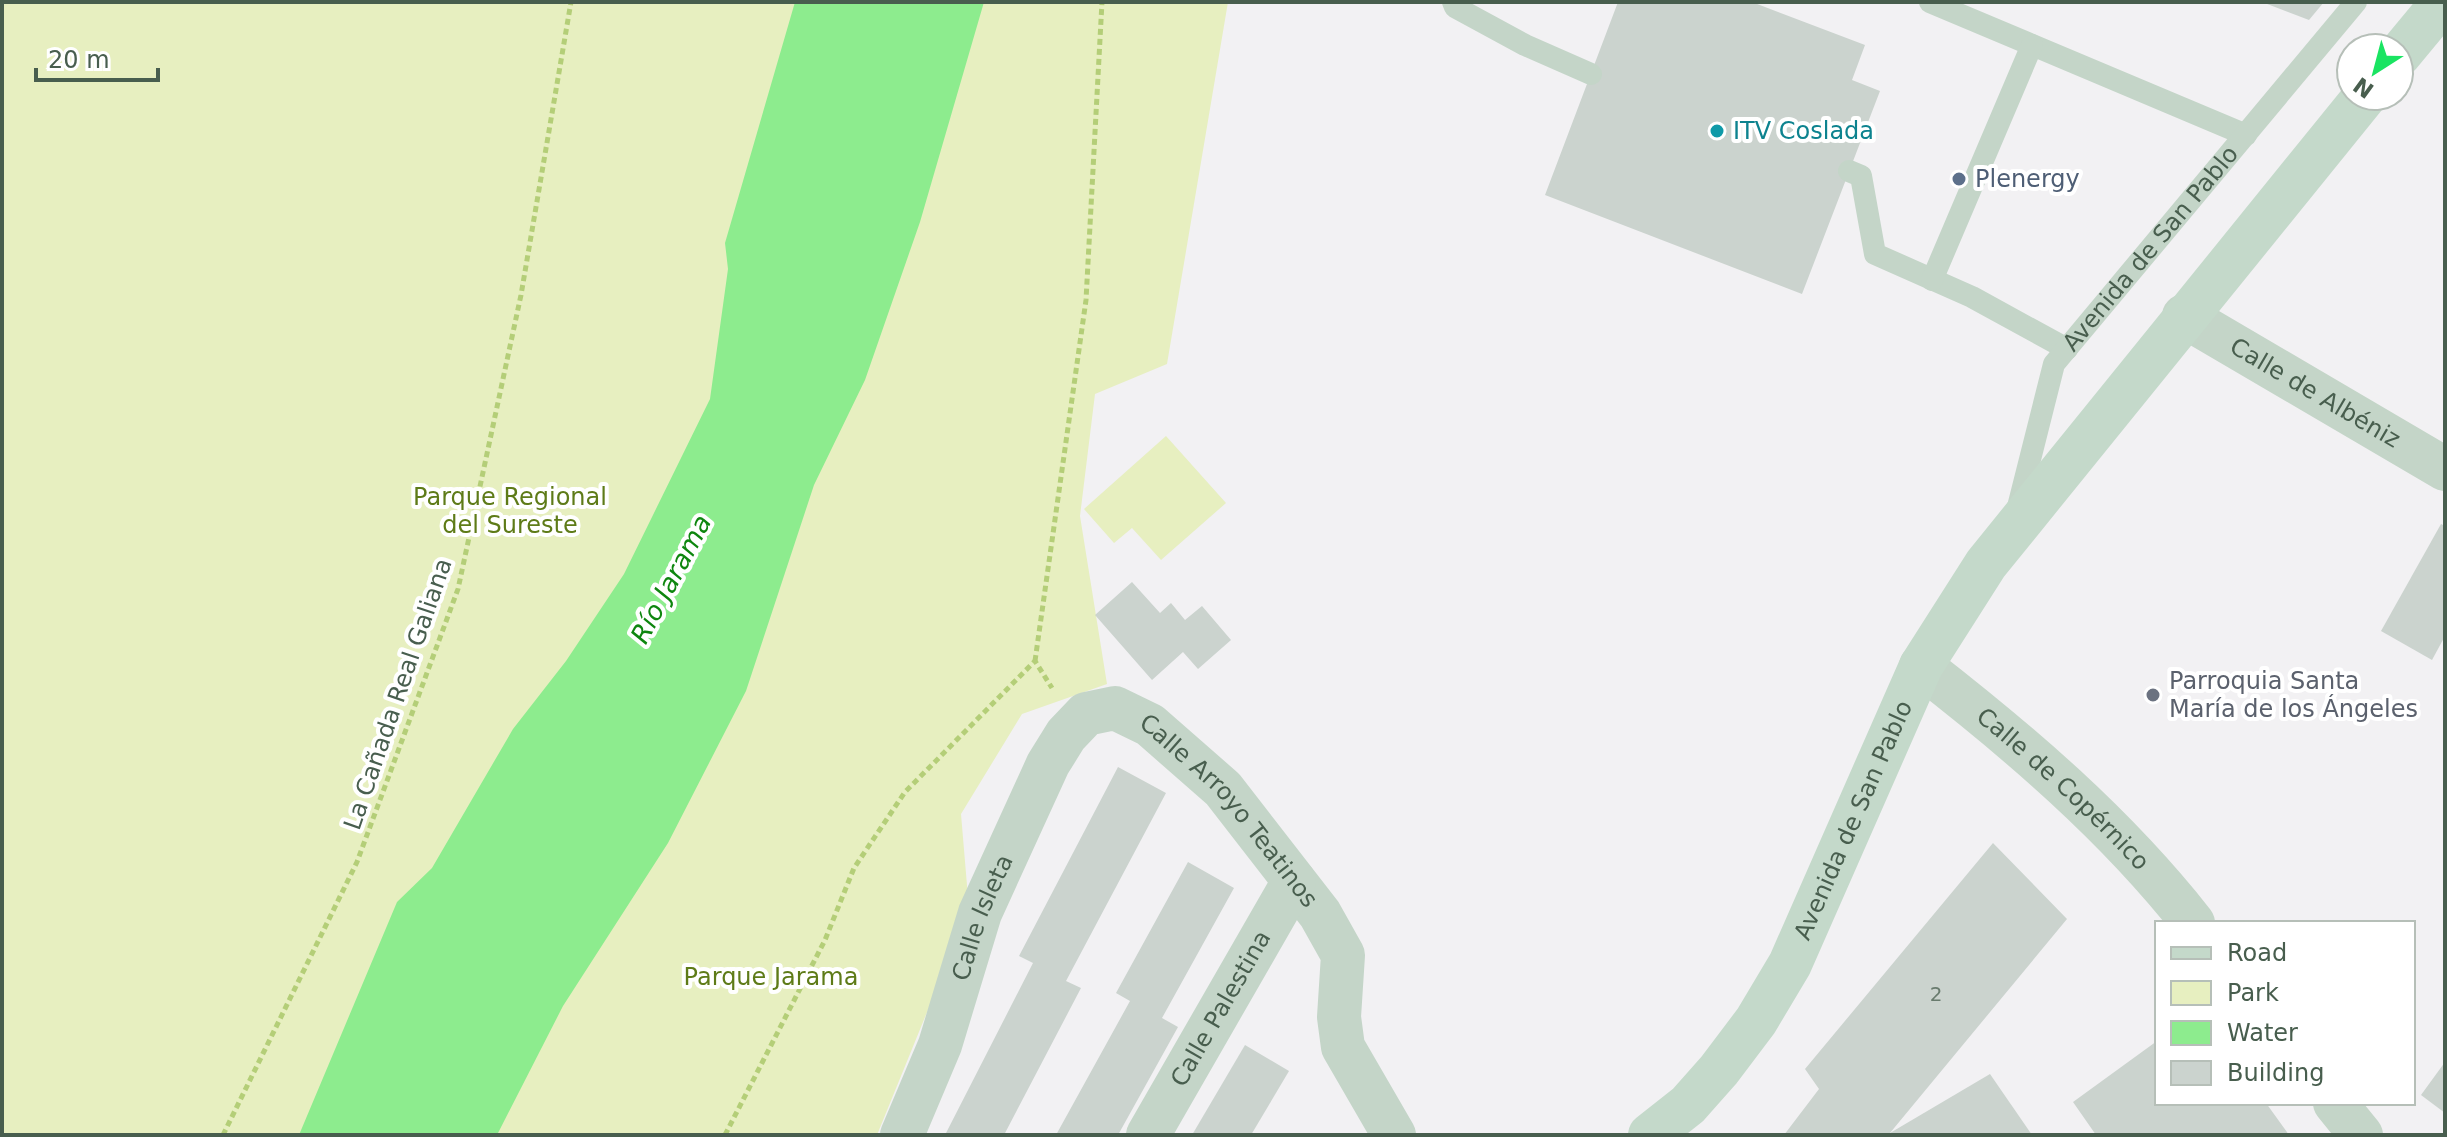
<svg xmlns="http://www.w3.org/2000/svg" width="2447" height="1137" viewBox="0 0 2447 1137" font-family="'DejaVu Sans',sans-serif">
	<rect width="100%" height="100%" fill="#f2f1f3"/>
	<g fill="#e7efc0">
		<path d="M 2,2 L 1228,2 L 1167,364 L 1095,394 L 1080,516 L 1107,684 L 1022,714 L 961,814 L 969,909 L 877,1135 L 2,1135 Z"/>
		<path d="M 1166,436 L 1226,503 L 1161,560 L 1132,528 L 1114,543 L 1084,509 Z"/>
	</g>
	<path fill="#8dec8e" d="M 795,2 L 984,2 L 920,222 L 865,380 L 814,485 L 746,691 L 668,843 L 563,1006 L 497,1135 L 299,1135 L 397,902 L 432,868 L 513,729 L 566,661 L 624,574 L 710,399 L 728,269 L 725,243 Z"/>
	<g fill="#cbd3ce">
		<path d="M 1618,2 L 1752,2 L 1865,45 L 1852,80 L 1880,91 L 1802,294 L 1545,195 Z"/>
		<path d="M 2262,2 L 2324,2 L 2309,20 Z"/>
		<path d="M 2441,524 L 2445,526 L 2445,636 L 2432,660 L 2381,631 Z"/>
		<path d="M 1132,582 L 1160,613 L 1171,603 L 1185,620 L 1202,606 L 1231,640 L 1198,669 L 1183,652 L 1152,680 L 1095,615 Z"/>
		<path d="M 1118,767 L 1166,793 L 1066,981 L 1081,988 L 1004,1135 L 945,1135 L 1033,963 L 1019,956 Z"/>
		<path d="M 1993,843 L 2067,919 L 1890,1133 L 1784,1135 L 1819,1089 L 1805,1069 Z"/>
		<path d="M 1188,862 L 1234,888 L 1162,1018 L 1178,1027 L 1118,1135 L 1056,1135 L 1130,1001 L 1116,993 Z"/>
		<path d="M 2157,1041 L 2157,1103 L 2266,1103 L 2289,1135 L 2096,1135 L 2073,1102 Z"/>
		<path d="M 1245,1045 L 1289,1071 L 1251,1135 L 1192,1135 Z"/>
		<path d="M 2445,1062 L 2445,1113 L 2421,1095 Z"/>
		<path d="M 1990,1074 L 2032,1135 L 1890,1133 Z"/>
	</g>
	<g fill="none" stroke-linecap="round" stroke-linejoin="round">
		<g stroke="#b4ce78" stroke-width="5" stroke-dasharray="6 4" stroke-linecap="butt">
			<path d="M 1035,661 L 1086,300 L 1102,2"/>
			<path d="M 223,1135 L 357,862 L 458,589 L 521,295 L 571,2"/>
			<path d="M 725,1135 L 825,940 L 854,868 L 905,792 L 1035,661 L 1052,688"/>
		</g>
		<g stroke="#c4d5c8" stroke-width="22">
			<path d="M 1453,2 L 1455,7 L 1525,45 L 1591,74"/>
			<path d="M 1930,2 L 2246,135"/>
			<path d="M 1849,171 L 1861,176 L 1875,254 L 1972,297 L 2067,349"/>
			<path d="M 1932,280 L 2032,45"/>
			<path id="s1" d="M 2017,511 L 2054,364 L 2356,2"/>
		</g>
		<g stroke="#c4d5c8" stroke-width="44">
			<path id="s2" d="M 2184,316 L 2445,469"/>
			<path id="s3" d="M 1921,666 C 2020,743 2115,824 2193,923"/>
			<path d="M 2335,1103 L 2361,1135"/>
			<path id="s4" d="M 902,1135 L 940,1045 L 980,913 L 1048,764 L 1066,735 L 1086,714 L 1115,708 L 1150,725 L 1223,789 L 1320,914 L 1343,955 L 1339,1017 L 1343,1047 L 1394,1135"/>
			<path id="s5" d="M 1148,1135 L 1294,881"/>
		</g>
		<g stroke="#c4d9ca" stroke-width="44">
			<path d="M 2399,55 L 2443,2"/>
			<path id="s6" d="M 1650,1135 L 1688,1105 L 1719,1070 L 1756,1021 L 1790,964 L 1921,666 L 1986,564 L 2365,96"/>
		</g>
	</g>
	<circle fill="#0f9aa8" stroke="#fff" stroke-width="3" cx="1717" cy="131" r="8"/>
	<circle fill="#5c6f8a" stroke="#fff" stroke-width="3" cx="1959" cy="179" r="8"/>
	<circle fill="#6b7280" stroke="#fff" stroke-width="3" cx="2153" cy="695" r="8"/>
	<g text-anchor="middle" dominant-baseline="central" stroke-width="8" stroke-linejoin="round" paint-order="stroke">
		<g font-size="20" fill="#697b6e">
			<text x="1936" y="994">2</text>
		</g>
		<g font-size="24" fill="#0d838f" stroke="#fff" text-anchor="start">
			<text x="1733" y="131">ITV Coslada</text>
		</g>
		<g font-size="24" fill="#4e5e75" stroke="#fff" text-anchor="start">
			<text x="1975" y="179">Plenergy</text>
		</g>
		<g font-size="24" fill="#485e4e" stroke="#fff">
			<text stroke="none"><textPath href="#s1" startOffset="302">Avenida de San Pablo</textPath></text>
			<text stroke="none"><textPath href="#s2" startOffset="152">Calle de Albéniz</textPath></text>
			<text transform="translate(398 694) rotate(-71)">La Cañada Real Galiana</text>
			<text stroke="none"><textPath href="#s3" startOffset="188">Calle de Copérnico</textPath></text>
			<text stroke="none"><textPath href="#s4" startOffset="648">Calle Arroyo Teatinos</textPath></text>
			<text stroke="none"><textPath href="#s6" startOffset="380">Avenida de San Pablo</textPath></text>
			<text stroke="none"><textPath href="#s4" startOffset="232">Calle Isleta</textPath></text>
			<text stroke="none"><textPath href="#s5" startOffset="146">Calle Palestina</textPath></text>
		</g>
		<g font-size="24" fill="#5e7b18" stroke="#fff">
			<text x="510" y="497">Parque Regional<tspan x="510" dy="28">del Sureste</tspan></text>
			<text x="771" y="977">Parque Jarama</text>
		</g>
		<g font-size="24" fill="#5b616d" stroke="#fff" text-anchor="start">
			<text x="2169" y="681">Parroquia Santa<tspan x="2169" dy="28">María de los Ángeles</tspan></text>
		</g>
		<g font-size="26" font-style="italic" fill="#0e860f" stroke="#fff">
			<text transform="translate(671 579) rotate(-62)">Río Jarama</text>
		</g>
	</g>
	<rect width="2447" height="1137" fill="none" stroke="#485e4e" stroke-width="8"/>
	<rect x="2155" y="921" width="260" height="184" fill="#ffffff" stroke="#b6bfb8" stroke-width="2"/>
	<rect x="2171" y="947" width="40" height="12" fill="#c4d9ca" stroke="#b6bfb8" stroke-width="2"/>
	<text x="2227" y="961" font-size="24" fill="#485e4e">Road</text>
	<rect x="2171" y="981" width="40" height="24" fill="#e7efc0" stroke="#b6bfb8" stroke-width="2"/>
	<text x="2227" y="1001" font-size="24" fill="#485e4e">Park</text>
	<rect x="2171" y="1021" width="40" height="24" fill="#8dec8e" stroke="#b6bfb8" stroke-width="2"/>
	<text x="2227" y="1041" font-size="24" fill="#485e4e">Water</text>
	<rect x="2171" y="1061" width="40" height="24" fill="#cbd3ce" stroke="#b6bfb8" stroke-width="2"/>
	<text x="2227" y="1081" font-size="24" fill="#485e4e">Building</text>
	<g transform="translate(2375 72) rotate(216)"><circle r="38" fill="#ffffff" stroke="#b6bfb8" stroke-width="2"/>
	<path d="M0-6L14 30L0 20L-14 30Z" fill="#1ae462"/>
	<text y="-12" font-size="22" font-weight="bold" text-anchor="middle" fill="#485e4e">N</text>
	</g>
	<path d="M36 68v12h122v-12" fill="none" stroke="#485e4e" stroke-width="4"/>
	<text x="48" y="68" font-size="24" fill="#485e4e" stroke="#ffffff" stroke-width="6" paint-order="stroke">20 m</text>
</svg>
